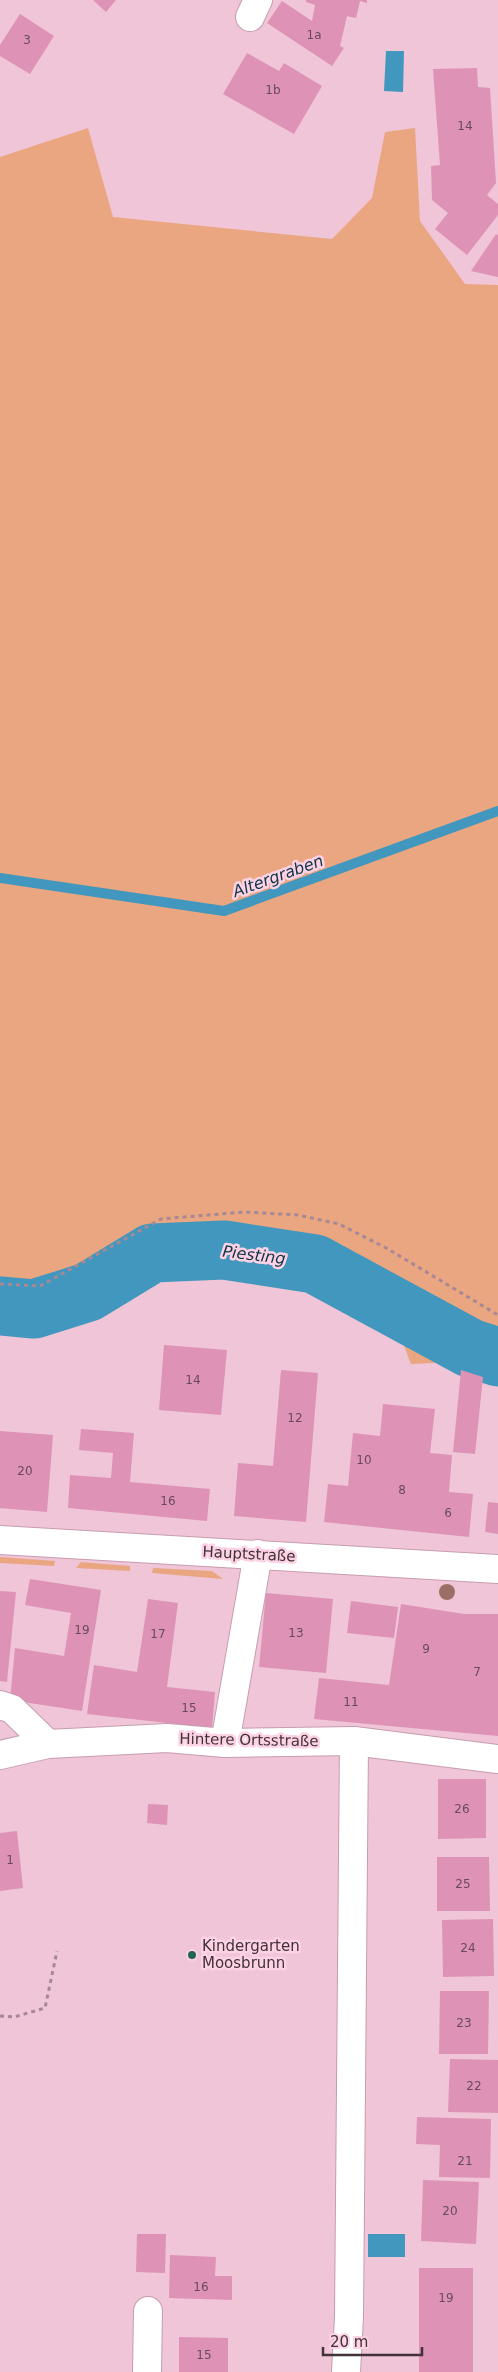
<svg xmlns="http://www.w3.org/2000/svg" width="498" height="2372" viewBox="0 0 498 2372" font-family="'DejaVu Sans',sans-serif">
	<rect width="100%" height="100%" fill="#efc5d7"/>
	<g fill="#eaa680">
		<path d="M 88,128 L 113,217 L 332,239 L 372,198 L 385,132 L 415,128 L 420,221 L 465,284 L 498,285 L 498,1360 L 411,1364 L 385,1296 L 313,1268 L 272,1277 L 165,1273 L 113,1302 L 0,1297 L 0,157 Z"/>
		<path d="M 0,1557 L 55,1561 L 54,1566 L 0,1563 Z"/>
		<path d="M 81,1562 L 130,1566 L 130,1571 L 76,1568 Z"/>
		<path d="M 153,1568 L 212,1571 L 223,1579 L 152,1573 Z"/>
	</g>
	<g fill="#4197bd">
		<path d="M 386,51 L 404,51 L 403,92 L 384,91 Z"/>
		<rect x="368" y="2234" width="37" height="23"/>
	</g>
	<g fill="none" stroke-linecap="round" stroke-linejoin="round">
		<path stroke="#4197bd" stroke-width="10" d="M 0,878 L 224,911 L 498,811"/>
		<path stroke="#4197bd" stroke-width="59" d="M 0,1306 L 34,1309 L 88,1292 L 152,1253 L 224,1250 L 315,1264 L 470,1348 L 498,1357"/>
	</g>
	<g fill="#de93b6">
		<path d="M 93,0 L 116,0 L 106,12 Z"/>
		<path d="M 306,0 L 367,0 L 367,3 L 360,1 L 356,18 L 347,16 L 340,46 L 344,48 L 332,66 L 267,23 L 282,1 L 312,21 L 315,5 L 306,2 Z"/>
		<path d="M 20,14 L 54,36 L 30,74 L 0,56 L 0,45 Z"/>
		<path d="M 247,53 L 279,71 L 284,63 L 322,86 L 294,134 L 223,94 Z"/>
		<path d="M 477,68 L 478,87 L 490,88 L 496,183 L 487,195 L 498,204 L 498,215 L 467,255 L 435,229 L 448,213 L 432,200 L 431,166 L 440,165 L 433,69 Z"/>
		<path d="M 496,234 L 498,235 L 498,277 L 471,271 Z"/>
		<path d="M 164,1345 L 227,1350 L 221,1415 L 159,1410 Z"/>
		<path d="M 281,1370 L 318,1373 L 306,1522 L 234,1516 L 238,1463 L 273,1466 Z"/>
		<path d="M 461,1370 L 483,1377 L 475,1454 L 453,1452 Z"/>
		<path d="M 383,1404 L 435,1409 L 430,1453 L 452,1455 L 449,1492 L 473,1494 L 469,1537 L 324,1522 L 328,1484 L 348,1486 L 353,1433 L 380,1436 Z"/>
		<path d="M 81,1429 L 134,1433 L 130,1482 L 210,1489 L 207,1521 L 68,1508 L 70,1475 L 111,1478 L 113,1453 L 79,1450 Z"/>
		<path d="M 0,1431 L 53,1435 L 47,1512 L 0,1508 Z"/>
		<path d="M 488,1502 L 498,1503 L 498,1534 L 485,1532 Z"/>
		<path d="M 30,1579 L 101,1590 L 82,1711 L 10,1700 L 15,1648 L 64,1656 L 71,1613 L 25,1605 Z"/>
		<path d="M 0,1591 L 16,1592 L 7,1682 L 0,1681 Z"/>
		<path d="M 266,1593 L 333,1599 L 326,1673 L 259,1667 Z"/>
		<path d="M 148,1599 L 178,1603 L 167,1687 L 215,1692 L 212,1728 L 87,1714 L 94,1665 L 137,1672 Z"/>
		<path d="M 351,1601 L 398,1607 L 394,1638 L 347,1633 Z"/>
		<path d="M 401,1604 L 464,1614 L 498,1614 L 498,1736 L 314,1719 L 319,1678 L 389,1685 Z"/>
		<path d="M 438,1779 L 486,1779 L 486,1838 L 438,1839 Z"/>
		<path d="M 148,1804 L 168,1805 L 167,1825 L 147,1823 Z"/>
		<path d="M 17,1831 L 23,1888 L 0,1891 L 0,1833 Z"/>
		<path d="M 437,1857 L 489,1857 L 490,1911 L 437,1911 Z"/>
		<path d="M 493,1919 L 494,1976 L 443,1977 L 442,1920 Z"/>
		<path d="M 440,1991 L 489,1991 L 488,2054 L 439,2054 Z"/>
		<path d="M 450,2059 L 498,2060 L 498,2113 L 448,2112 Z"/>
		<path d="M 417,2117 L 491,2119 L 490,2178 L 439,2177 L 440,2145 L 416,2144 Z"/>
		<path d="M 423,2180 L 479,2182 L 476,2244 L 421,2241 Z"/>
		<path d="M 137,2234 L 166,2234 L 165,2273 L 136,2272 Z"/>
		<path d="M 170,2255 L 216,2257 L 215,2276 L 232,2276 L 232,2300 L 169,2298 Z"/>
		<rect x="419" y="2268" width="54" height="104"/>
		<path d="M 179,2337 L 228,2338 L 228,2372 L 179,2372 Z"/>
	</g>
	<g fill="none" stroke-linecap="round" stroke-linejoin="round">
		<defs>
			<g id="minor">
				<path d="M 250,17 L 258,0"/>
				<path d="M 0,1705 L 12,1709 L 48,1744"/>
				<path d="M 225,1743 L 258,1554"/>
				<path d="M 0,1755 L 48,1744 L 167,1738 L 225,1743 L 354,1741 L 498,1759"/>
				<path d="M 147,2372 L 148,2311"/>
				<path d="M 346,2372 L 349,2317 L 354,1741"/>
			</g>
			<path id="major" d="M 0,1540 L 498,1569"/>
		</defs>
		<use href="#minor" stroke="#c69daf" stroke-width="30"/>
		<use href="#major" stroke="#c69daf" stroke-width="30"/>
		<g stroke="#a78895" stroke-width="3" stroke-dasharray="4 4" stroke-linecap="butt">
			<path d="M 0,1284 L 40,1286 L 161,1219 L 244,1212 L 298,1215 L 339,1224 L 388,1249 L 498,1315"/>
			<path d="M 0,2016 L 14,2017 L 45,2008 L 57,1951"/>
		</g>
		<use href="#minor" stroke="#fff" stroke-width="28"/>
		<use href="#major" stroke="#fff" stroke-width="28"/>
	</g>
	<circle fill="#9a6f66" cx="447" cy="1592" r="8"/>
	<circle fill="#266552" stroke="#fcd2e4" stroke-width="2" cx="192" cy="1955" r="5"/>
	<g text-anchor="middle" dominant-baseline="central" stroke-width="5" stroke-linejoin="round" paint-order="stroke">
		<g font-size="12" fill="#694a58">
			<text x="314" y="35">1a</text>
			<text x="27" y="40">3</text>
			<text x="273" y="90">1b</text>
			<text x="465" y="126">14</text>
			<text x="193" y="1380">14</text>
			<text x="295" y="1418">12</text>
			<text x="364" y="1460">10</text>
			<text x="25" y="1471">20</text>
			<text x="402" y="1490">8</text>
			<text x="168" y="1501">16</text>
			<text x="448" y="1513">6</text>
			<text x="82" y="1630">19</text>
			<text x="296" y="1633">13</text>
			<text x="158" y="1634">17</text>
			<text x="426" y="1649">9</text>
			<text x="477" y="1672">7</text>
			<text x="351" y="1702">11</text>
			<text x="189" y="1708">15</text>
			<text x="462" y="1809">26</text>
			<text x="10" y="1860">1</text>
			<text x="463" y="1884">25</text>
			<text x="468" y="1948">24</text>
			<text x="464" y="2023">23</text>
			<text x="474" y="2086">22</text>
			<text x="465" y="2161">21</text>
			<text x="450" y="2211">20</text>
			<text x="201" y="2287">16</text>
			<text x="446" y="2298">19</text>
			<text x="204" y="2355">15</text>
		</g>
		<g font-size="15" fill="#423239" stroke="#fcd2e4">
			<text transform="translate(249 1554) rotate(3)">Hauptstraße</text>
			<text transform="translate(249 1740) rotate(1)">Hintere Ortsstraße</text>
		</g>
		<g font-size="15" fill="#423239" stroke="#fcd2e4" text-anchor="start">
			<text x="202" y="1946">Kindergarten<tspan x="202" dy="17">Moosbrunn</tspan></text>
		</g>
		<g font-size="16" font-style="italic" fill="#0e3546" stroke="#fcd2e4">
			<text transform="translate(278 876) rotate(-20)">Altergraben</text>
			<text transform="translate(254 1255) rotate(7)">Piesting</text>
		</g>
	</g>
	<path d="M323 2347v8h99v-8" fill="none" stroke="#423239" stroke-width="2.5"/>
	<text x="330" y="2347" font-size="15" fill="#423239" stroke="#fcd2e4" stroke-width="4" paint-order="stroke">20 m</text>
</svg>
